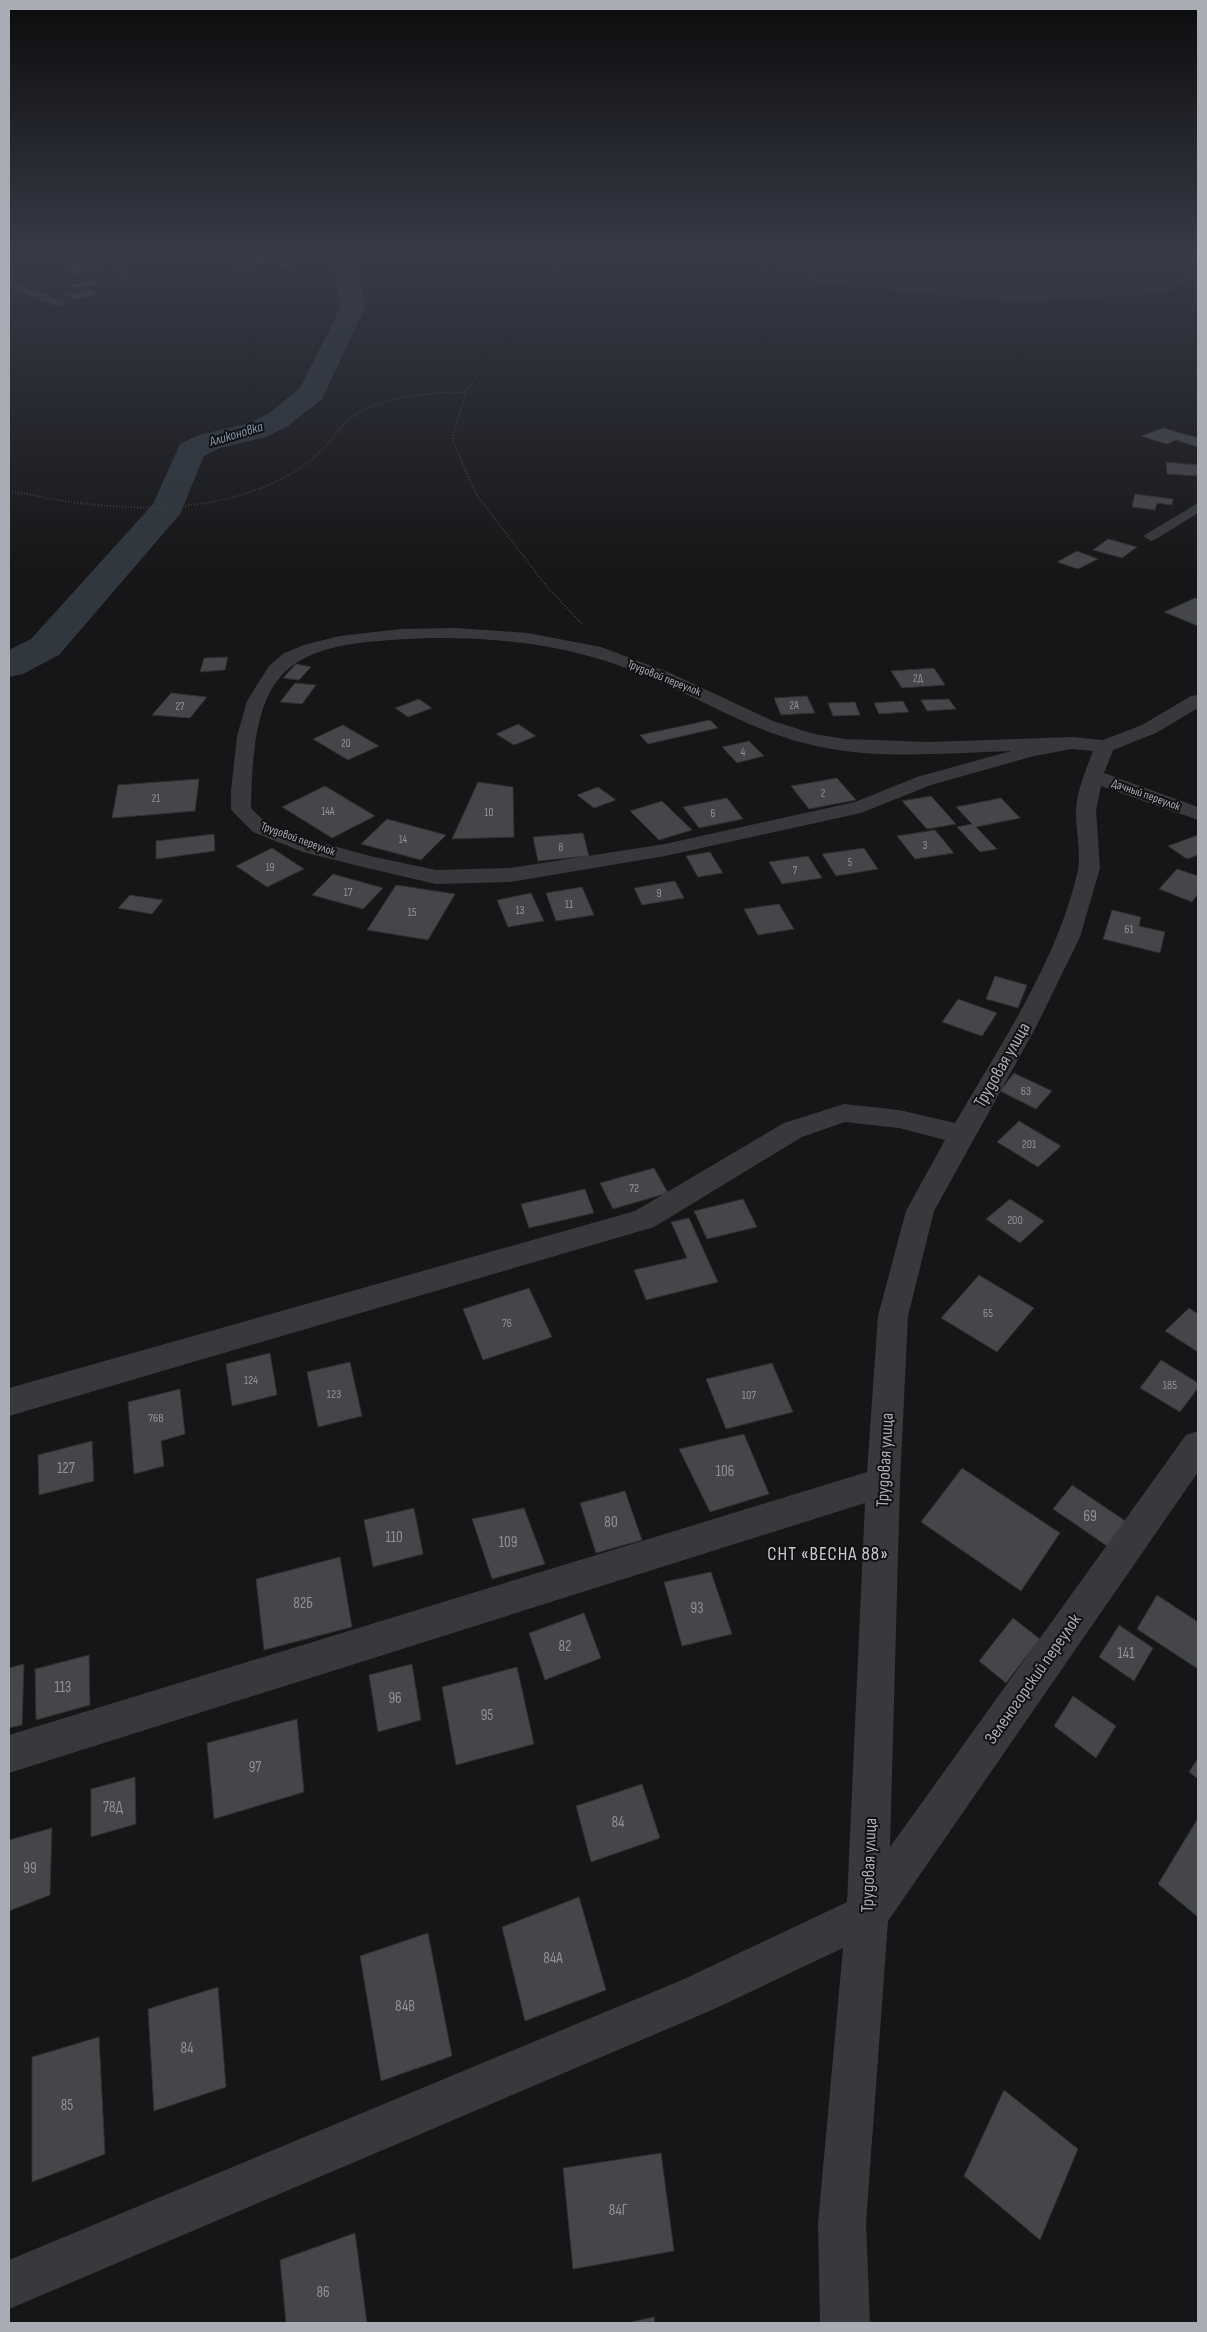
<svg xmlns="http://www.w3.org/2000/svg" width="1207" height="2332" viewBox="0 0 1207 2332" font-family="'Sofia Sans Condensed',sans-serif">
	<rect width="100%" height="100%" fill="#161517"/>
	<path fill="#222823" d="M 750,252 L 1198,252 L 1198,273 L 1168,293 L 1016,303 L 820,283 Z"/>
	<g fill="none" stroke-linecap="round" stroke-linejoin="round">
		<path fill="#30373e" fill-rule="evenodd" d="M 343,252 L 370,252 L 358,262 L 358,270 L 365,307 L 322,399 L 288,426 L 266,437 L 220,448 L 204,456 L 180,514 L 59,655 L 23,674 L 9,677 L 9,650 L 31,639 L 153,504 L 180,444 L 199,435 L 246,424 L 268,414 L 300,388 L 341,307 L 334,270 L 336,259 Z"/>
	</g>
	<g fill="#454649" stroke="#303033">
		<path d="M 75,252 L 87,252 L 100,257 L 74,262 L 56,256 Z"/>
		<path d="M 122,252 L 153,252 L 155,253 L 131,257 Z"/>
		<path d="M 266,257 L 266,263 L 238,264 L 238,258 Z"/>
		<path d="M 89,263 L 103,268 L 77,274 L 63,268 Z"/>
		<path d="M 92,281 L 99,284 L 77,288 L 70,285 Z"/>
		<path d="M 89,290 L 100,294 L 77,299 L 66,295 Z"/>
		<path d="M 1163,428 L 1198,438 L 1198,447 L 1176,440 L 1167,444 L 1141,436 Z"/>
		<path d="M 1166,462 L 1198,465 L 1198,476 L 1167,474 Z"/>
		<path d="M 1135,494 L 1173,499 L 1172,505 L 1157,503 L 1155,510 L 1132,507 Z"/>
		<path d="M 1108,539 L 1137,547 L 1122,558 L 1093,550 Z"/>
		<path d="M 1077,551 L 1098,559 L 1078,569 L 1057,562 Z"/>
		<path d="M 1195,598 L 1198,599 L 1198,626 L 1164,612 Z"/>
		<path d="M 228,657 L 225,670 L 200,672 L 204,658 Z"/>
		<path d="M 296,664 L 311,667 L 299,680 L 283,678 Z"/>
		<path d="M 934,668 L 945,685 L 902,688 L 891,671 Z"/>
		<path d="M 295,683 L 316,685 L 302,704 L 280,702 Z"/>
		<path d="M 171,693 L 207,697 L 190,718 L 152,715 Z"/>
		<path d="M 807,696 L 815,713 L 781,715 L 774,698 Z"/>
		<path d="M 419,699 L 432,708 L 408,717 L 395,708 Z"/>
		<path d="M 949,699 L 956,709 L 927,711 L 921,700 Z"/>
		<path d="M 903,701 L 909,712 L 879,714 L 874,703 Z"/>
		<path d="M 855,702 L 860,715 L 833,716 L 828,703 Z"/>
		<path d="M 710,720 L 718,728 L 648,744 L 640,735 Z"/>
		<path d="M 518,724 L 536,736 L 514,745 L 496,734 Z"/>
		<path d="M 343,725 L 379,746 L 348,760 L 313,739 Z"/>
		<path d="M 749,741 L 764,756 L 737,763 L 722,747 Z"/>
		<path d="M 837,778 L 856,800 L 809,809 L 791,786 Z"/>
		<path d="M 199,779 L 195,811 L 112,818 L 118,785 Z"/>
		<path d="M 478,782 L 513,787 L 514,837 L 452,839 Z"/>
		<path d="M 325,786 L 375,816 L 332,838 L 282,807 Z"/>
		<path d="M 598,787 L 616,800 L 594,808 L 577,795 Z"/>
		<path d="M 931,796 L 956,824 L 927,829 L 902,801 Z"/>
		<path d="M 727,798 L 743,819 L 699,828 L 683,807 Z"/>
		<path d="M 1001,798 L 1020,818 L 976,827 L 997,849 L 980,852 L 957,827 L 972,824 L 956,807 Z"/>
		<path d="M 662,801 L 692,830 L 659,840 L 630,811 Z"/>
		<path d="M 387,819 L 446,835 L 421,860 L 361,844 Z"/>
		<path d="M 935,830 L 954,853 L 915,859 L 897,836 Z"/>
		<path d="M 583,833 L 589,856 L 538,861 L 533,837 Z"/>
		<path d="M 214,834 L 215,851 L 156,859 L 156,841 Z"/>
		<path d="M 1198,835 L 1198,855 L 1187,859 L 1168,846 Z"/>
		<path d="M 272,848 L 304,869 L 267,887 L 236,866 Z"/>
		<path d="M 864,848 L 878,869 L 836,876 L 822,854 Z"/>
		<path d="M 710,852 L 723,873 L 698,877 L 686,856 Z"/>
		<path d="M 808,856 L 822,878 L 782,884 L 769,862 Z"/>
		<path d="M 1177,869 L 1198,876 L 1198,894 L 1192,902 L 1159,889 Z"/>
		<path d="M 333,874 L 383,888 L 363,909 L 312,895 Z"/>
		<path d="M 675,881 L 684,898 L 642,905 L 634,888 Z"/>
		<path d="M 396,885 L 455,894 L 428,940 L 367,930 Z"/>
		<path d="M 582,887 L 594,915 L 556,921 L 546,893 Z"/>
		<path d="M 531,893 L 544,921 L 508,927 L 497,900 Z"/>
		<path d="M 130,895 L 163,900 L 152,914 L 118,908 Z"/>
		<path d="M 779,904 L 794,929 L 758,935 L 744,909 Z"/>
		<path d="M 1112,910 L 1141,917 L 1139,926 L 1165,932 L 1160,953 L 1103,939 Z"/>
		<path d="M 995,976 L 1027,985 L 1018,1008 L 986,999 Z"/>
		<path d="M 958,999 L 997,1013 L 982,1036 L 942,1022 Z"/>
		<path d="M 1014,1073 L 1052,1091 L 1036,1109 L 1000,1091 Z"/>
		<path d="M 1019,1121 L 1061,1146 L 1038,1167 L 997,1142 Z"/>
		<path d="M 654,1168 L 668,1193 L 613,1209 L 600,1183 Z"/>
		<path d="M 585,1189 L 594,1213 L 529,1228 L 521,1204 Z"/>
		<path d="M 743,1199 L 757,1227 L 707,1239 L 694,1211 Z"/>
		<path d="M 1010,1199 L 1044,1221 L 1020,1243 L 986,1219 Z"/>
		<path d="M 689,1218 L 718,1282 L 646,1300 L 634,1270 L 687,1258 L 671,1222 Z"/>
		<path d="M 979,1275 L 1034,1308 L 997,1352 L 941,1318 Z"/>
		<path d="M 529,1288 L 552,1337 L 483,1360 L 463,1309 Z"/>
		<path d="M 1189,1308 L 1198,1314 L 1198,1352 L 1165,1331 Z"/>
		<path d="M 270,1353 L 277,1395 L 232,1406 L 226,1364 Z"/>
		<path d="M 1161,1360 L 1198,1383 L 1198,1388 L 1180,1412 L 1140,1388 Z"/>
		<path d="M 350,1362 L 362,1416 L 318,1427 L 307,1372 Z"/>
		<path d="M 772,1363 L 793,1412 L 726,1429 L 706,1379 Z"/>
		<path d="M 180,1389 L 185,1434 L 161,1441 L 164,1466 L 134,1474 L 128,1402 Z"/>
		<path d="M 744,1434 L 769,1494 L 710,1512 L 679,1449 Z"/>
		<path d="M 92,1441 L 94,1481 L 39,1495 L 38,1455 Z"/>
		<path d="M 962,1468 L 1060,1533 L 1021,1591 L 921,1522 Z"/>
		<path d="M 1072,1485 L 1127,1522 L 1110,1548 L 1053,1509 Z"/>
		<path d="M 625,1491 L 642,1540 L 596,1553 L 580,1503 Z"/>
		<path d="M 414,1508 L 423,1554 L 373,1567 L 364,1520 Z"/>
		<path d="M 524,1508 L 545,1564 L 492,1579 L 472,1519 Z"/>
		<path d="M 340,1557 L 352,1627 L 264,1650 L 256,1579 Z"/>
		<path d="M 711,1572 L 732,1634 L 682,1646 L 664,1582 Z"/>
		<path d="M 1157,1595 L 1198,1622 L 1198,1669 L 1137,1629 Z"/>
		<path d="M 584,1613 L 601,1658 L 545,1680 L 529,1633 Z"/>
		<path d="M 1013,1618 L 1040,1639 L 1006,1683 L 979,1661 Z"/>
		<path d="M 1119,1625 L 1153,1648 L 1134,1681 L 1099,1657 Z"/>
		<path d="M 89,1655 L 90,1705 L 36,1720 L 35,1669 Z"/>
		<path d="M 24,1664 L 22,1725 L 9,1728 L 9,1668 Z"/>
		<path d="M 412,1664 L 421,1720 L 378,1732 L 369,1675 Z"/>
		<path d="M 517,1667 L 534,1744 L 456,1765 L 442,1687 Z"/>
		<path d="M 1073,1696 L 1116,1726 L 1096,1758 L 1054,1726 Z"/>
		<path d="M 297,1719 L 304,1792 L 214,1819 L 207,1743 Z"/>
		<path d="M 1198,1758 L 1198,1779 L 1189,1772 Z"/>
		<path d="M 135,1777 L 136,1824 L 91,1837 L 91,1789 Z"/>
		<path d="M 642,1784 L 660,1838 L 591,1862 L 576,1806 Z"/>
		<path d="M 1198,1818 L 1198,1917 L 1158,1884 Z"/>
		<path d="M 52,1828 L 50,1895 L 9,1911 L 9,1840 Z"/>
		<path d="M 579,1897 L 606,1990 L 525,2021 L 502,1927 Z"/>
		<path d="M 428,1933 L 452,2056 L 381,2081 L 360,1956 Z"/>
		<path d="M 218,1987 L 226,2087 L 154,2111 L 148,2009 Z"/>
		<path d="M 99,2037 L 105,2154 L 32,2182 L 32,2057 Z"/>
		<path d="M 1004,2090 L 1078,2149 L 1040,2240 L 964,2176 Z"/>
		<path d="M 661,2153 L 674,2251 L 573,2269 L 563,2168 Z"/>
		<path d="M 355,2233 L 367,2323 L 286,2323 L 280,2260 Z"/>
		<path d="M 654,2317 L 655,2323 L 627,2323 Z"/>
	</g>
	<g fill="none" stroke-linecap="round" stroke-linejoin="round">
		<path stroke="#3d3e42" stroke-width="1" stroke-dasharray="1 1" stroke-linecap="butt" d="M 471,385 L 550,266 L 565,260 L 649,252"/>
		<g stroke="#3d3e42" stroke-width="2" stroke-dasharray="1 2" stroke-linecap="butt">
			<path d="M 471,384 L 466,392 L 452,439 L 476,494 L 547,587 L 583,625"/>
			<path d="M 9,492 C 28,493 46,499 65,501 C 127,510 194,512 253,491 C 279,482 305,468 324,448 C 334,438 341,425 352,417 C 384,395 428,393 466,392"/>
		</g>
		<g fill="#39393d" fill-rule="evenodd">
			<path d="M 103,252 L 118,252 L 131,278 L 130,280 L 122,280 L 111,256 Z"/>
			<path d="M 287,252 L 297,252 L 289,268 L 285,269 L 280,266 Z"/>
			<path d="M 9,280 L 63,302 L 64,304 L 63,306 L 55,306 L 9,287 Z"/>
			<path d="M 1198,503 L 1198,513 L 1156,539 L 1151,541 L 1143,536 Z"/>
			<path d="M 456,628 L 528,633 L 601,647 L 670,673 L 773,721 L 814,734 L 845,739 L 929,742 L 1072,737 L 1103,740 L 1142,725 L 1191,696 L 1198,695 L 1198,708 L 1156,733 L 1113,750 L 1104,773 L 1198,807 L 1198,820 L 1101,786 L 1096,810 L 1100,868 L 1080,937 L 1036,1027 L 934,1211 L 908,1316 L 900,1482 L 890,1847 L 1186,1435 L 1198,1431 L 1198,1472 L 888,1921 L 866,2223 L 870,2323 L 820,2323 L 818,2223 L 843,1948 L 712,2010 L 9,2309 L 9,2260 L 682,1980 L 847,1902 L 865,1503 L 9,1773 L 9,1735 L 867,1472 L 878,1316 L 906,1211 L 945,1140 L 899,1128 L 845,1122 L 802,1137 L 654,1227 L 9,1416 L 9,1388 L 635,1211 L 784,1123 L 844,1104 L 899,1110 L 955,1123 C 1001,1044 1058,960 1078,870 C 1081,852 1076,831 1076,813 C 1076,792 1086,770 1093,751 L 1072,749 L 1034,756 L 931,785 L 861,813 L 665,856 L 510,882 L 436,884 L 367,868 L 303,852 L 253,832 L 234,813 L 231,809 L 231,791 L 237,736 L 247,701 L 269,666 L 284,653 L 307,644 L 340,636 L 401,629 ZM 430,638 C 510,637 585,648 658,681 C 706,702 752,730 804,743 C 869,761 943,753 1011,751 L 917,777 L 855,802 L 665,844 L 510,868 L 436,870 L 370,856 L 319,842 L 267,824 L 251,808 C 253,659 289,643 430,638 Z"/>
		</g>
	</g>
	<linearGradient id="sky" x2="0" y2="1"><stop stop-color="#0c0c0d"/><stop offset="0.44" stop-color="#363b47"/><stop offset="1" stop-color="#363b47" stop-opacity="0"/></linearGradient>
	<rect width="1207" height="578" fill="url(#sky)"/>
	<g text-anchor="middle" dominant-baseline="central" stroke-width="4" stroke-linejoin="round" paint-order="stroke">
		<g font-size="11" fill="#90929a">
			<text x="918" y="678">2Д</text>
			<text x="794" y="705">2А</text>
			<text x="180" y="706">27</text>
			<text x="346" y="743">20</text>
			<text x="743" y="752">4</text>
			<text x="823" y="793">2</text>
			<text x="156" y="798">21</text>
			<text x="328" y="811">14А</text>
			<text x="489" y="812">10</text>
			<text x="713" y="813">6</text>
			<text x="403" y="839">14</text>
			<text x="925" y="845">3</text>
			<text x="561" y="847">8</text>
			<text x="850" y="862">5</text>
			<text x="270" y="867">19</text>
			<text x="795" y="870">7</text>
		</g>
		<g font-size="12" fill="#a9acb5" stroke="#111012">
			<text transform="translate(664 678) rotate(22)">Трудовой переулок</text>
			<text transform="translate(1146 795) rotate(20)">Дачный переулок</text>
			<text transform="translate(298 839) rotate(20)">Трудовой переулок</text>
		</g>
		<g font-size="12" fill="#90929a">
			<text x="348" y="892">17</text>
			<text x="659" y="893">9</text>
			<text x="569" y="904">11</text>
			<text x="520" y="910">13</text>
			<text x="412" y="912">15</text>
			<text x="1129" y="929">61</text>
			<text x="1026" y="1091">63</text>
			<text x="1029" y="1144">201</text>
			<text x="634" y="1188">72</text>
			<text x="1015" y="1220">200</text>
			<text x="988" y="1313">65</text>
			<text x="507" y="1323">76</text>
			<text x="251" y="1380">124</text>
			<text x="1170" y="1385">185</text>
			<text x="334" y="1394">123</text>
			<text x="749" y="1395">107</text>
			<text x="156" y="1418">76В</text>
		</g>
		<g font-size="14" font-style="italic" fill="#8496ac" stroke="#111012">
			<text transform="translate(236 434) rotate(-17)">Аликоновка</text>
		</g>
		<g font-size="15" fill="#90929a">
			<text x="66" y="1468">127</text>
			<text x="725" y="1471">106</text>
			<text x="1090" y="1516">69</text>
			<text x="611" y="1522">80</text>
			<text x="394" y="1537">110</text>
			<text x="508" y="1542">109</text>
			<text x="303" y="1603">82Б</text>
			<text x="697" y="1608">93</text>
			<text x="565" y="1646">82</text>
			<text x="1126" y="1653">141</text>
			<text x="63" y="1687">113</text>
			<text x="395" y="1698">96</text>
			<text x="487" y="1715">95</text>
			<text x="255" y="1767">97</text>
			<text x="113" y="1807">78Д</text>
			<text x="618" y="1822">84</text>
			<text x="30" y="1868">99</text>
			<text x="553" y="1958">84А</text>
			<text x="405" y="2006">84В</text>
			<text x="187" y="2048">84</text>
			<text x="67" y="2105">85</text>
			<text x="618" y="2210">84Г</text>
			<text x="323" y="2292">86</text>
		</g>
		<g font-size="18" fill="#a9acb5" stroke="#111012">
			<text transform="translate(1002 1065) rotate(-60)">Трудовая улица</text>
			<text transform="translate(885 1460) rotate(-87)">Трудовая улица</text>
			<text transform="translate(1033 1679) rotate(-55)">Зеленогорский переулок</text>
			<text transform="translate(869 1865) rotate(-88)">Трудовая улица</text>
		</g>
		<g font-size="19" letter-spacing="1" fill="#c9cbd2" stroke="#111012">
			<text x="828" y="1554">СНТ «ВЕСНА 88»</text>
		</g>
	</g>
	<rect width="1207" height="2332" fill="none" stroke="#a9acb5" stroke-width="20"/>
</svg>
